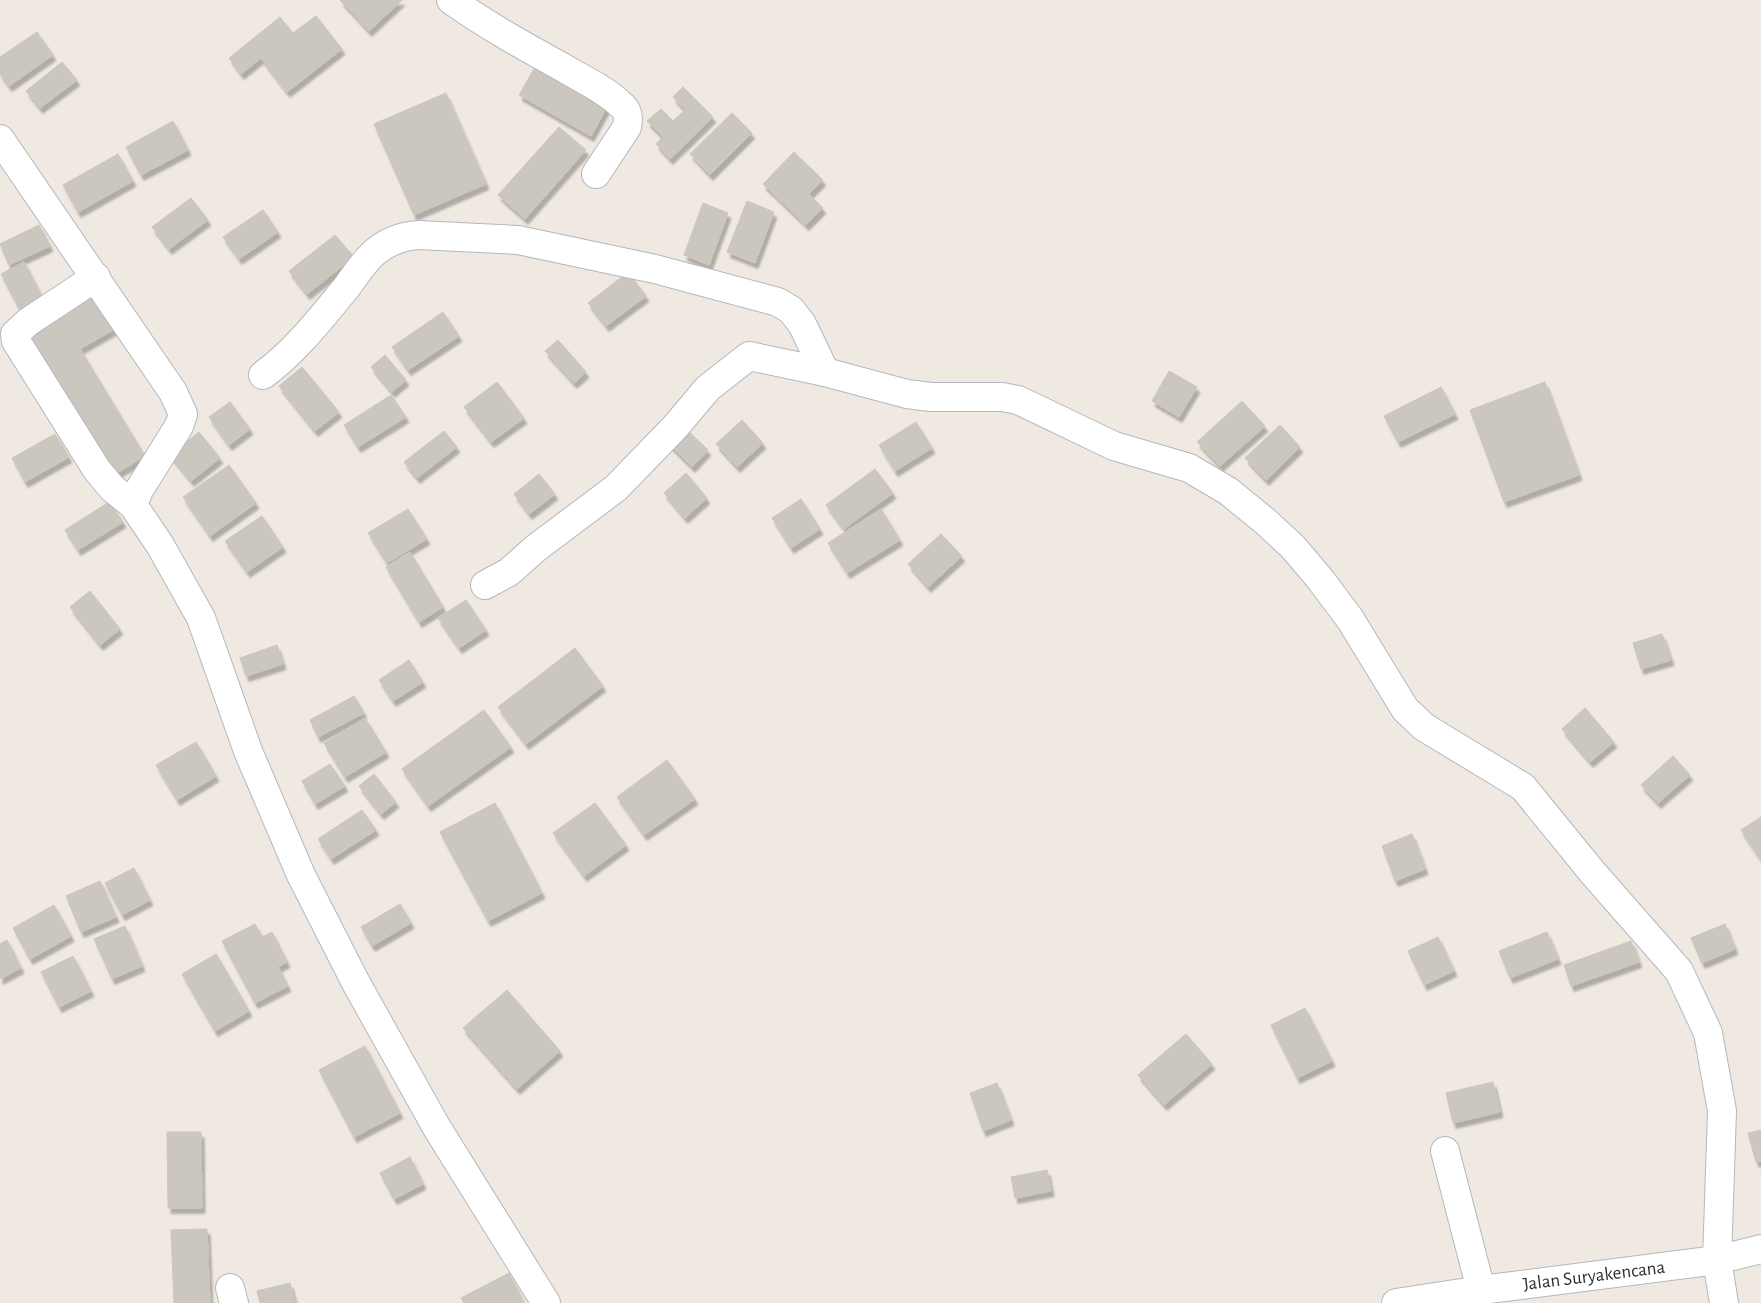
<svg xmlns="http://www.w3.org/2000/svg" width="1761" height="1303" viewBox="0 0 1761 1303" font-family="'Alegreya Sans',sans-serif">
	<defs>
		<filter id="shadow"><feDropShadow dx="3" dy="5.5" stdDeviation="1" flood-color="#0004"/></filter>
	</defs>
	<rect width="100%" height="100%" fill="#efe9e1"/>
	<g fill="#cbc7bf" stroke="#cbc5ba" filter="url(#shadow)">
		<path d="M 340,0 L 402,0 L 369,31 Z"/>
		<path d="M 316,16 L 342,49 L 287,92 L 261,58 L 241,74 L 229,58 L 280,17 L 293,33 Z"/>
		<path d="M 37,32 L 53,55 L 9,86 L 0,74 L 0,57 Z"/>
		<path d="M 62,62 L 77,80 L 40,108 L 26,91 Z"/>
		<path d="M 538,62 L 609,103 L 591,136 L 519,95 Z"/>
		<path d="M 683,87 L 713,117 L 670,159 L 656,144 L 663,137 L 647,121 L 661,109 L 673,121 L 685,110 L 673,97 Z"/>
		<path d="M 446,93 L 486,184 L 414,215 L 374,124 Z"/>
		<path d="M 732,113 L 752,133 L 710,175 L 690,154 Z"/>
		<path d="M 173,121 L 188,150 L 141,175 L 126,147 Z"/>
		<path d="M 559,127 L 586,150 L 525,219 L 498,195 Z"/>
		<path d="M 794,152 L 823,180 L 809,194 L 823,208 L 806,225 L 763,184 Z"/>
		<path d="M 118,154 L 133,181 L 78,212 L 63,185 Z"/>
		<path d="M 191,198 L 208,220 L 169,249 L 152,227 Z"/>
		<path d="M 747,201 L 774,212 L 755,263 L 727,252 Z"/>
		<path d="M 703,203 L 728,213 L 709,265 L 684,255 Z"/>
		<path d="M 263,210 L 278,232 L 239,259 L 223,237 Z"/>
		<path d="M 39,225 L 50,246 L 9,265 L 0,244 Z"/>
		<path d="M 335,235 L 354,257 L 307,294 L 289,271 Z"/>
		<path d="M 24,262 L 46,304 L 23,316 L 1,274 Z"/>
		<path d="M 628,272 L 646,296 L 606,326 L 588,303 Z"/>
		<path d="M 96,289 L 118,327 L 80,349 L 145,456 L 112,476 L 24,332 Z"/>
		<path d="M 443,312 L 459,336 L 408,370 L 392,347 Z"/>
		<path d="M 558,340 L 586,372 L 574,383 L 545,351 Z"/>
		<path d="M 385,355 L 406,380 L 392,392 L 371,367 Z"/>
		<path d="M 302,367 L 339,412 L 315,431 L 279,386 Z"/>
		<path d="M 1169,371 L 1197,387 L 1179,417 L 1152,401 Z"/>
		<path d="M 497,382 L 524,418 L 491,442 L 464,407 Z"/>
		<path d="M 1545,382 L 1579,475 L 1504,502 L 1470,410 Z"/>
		<path d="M 1441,387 L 1455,414 L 1398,442 L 1384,416 Z"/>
		<path d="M 391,395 L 406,417 L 358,447 L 344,425 Z"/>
		<path d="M 1242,401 L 1265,426 L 1220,466 L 1197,442 Z"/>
		<path d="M 230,402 L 250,429 L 229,445 L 209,417 Z"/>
		<path d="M 742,420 L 763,443 L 737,467 L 716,444 Z"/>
		<path d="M 916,422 L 932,448 L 895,471 L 879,445 Z"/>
		<path d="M 1280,425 L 1300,447 L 1266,480 L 1245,458 Z"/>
		<path d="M 683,426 L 708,450 L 692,467 L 667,442 Z"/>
		<path d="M 444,431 L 457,447 L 417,478 L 404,462 Z"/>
		<path d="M 199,432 L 220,458 L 191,481 L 170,455 Z"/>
		<path d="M 55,434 L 69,457 L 25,482 L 12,458 Z"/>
		<path d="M 229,465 L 256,503 L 210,536 L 183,497 Z"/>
		<path d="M 875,469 L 893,493 L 844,529 L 826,505 Z"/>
		<path d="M 686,473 L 707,498 L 685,518 L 664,493 Z"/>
		<path d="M 539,474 L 555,494 L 529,514 L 514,494 Z"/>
		<path d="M 801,499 L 820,529 L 791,548 L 772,518 Z"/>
		<path d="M 109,502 L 123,522 L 78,550 L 65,530 Z"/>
		<path d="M 408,509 L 427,539 L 387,563 L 368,533 Z"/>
		<path d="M 881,509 L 900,540 L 847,573 L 828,543 Z"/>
		<path d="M 262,516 L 283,547 L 247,572 L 225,541 Z"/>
		<path d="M 941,534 L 962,556 L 928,587 L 908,564 Z"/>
		<path d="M 410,552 L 443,607 L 419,622 L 386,567 Z"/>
		<path d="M 90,591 L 120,629 L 100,645 L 70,607 Z"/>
		<path d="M 466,600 L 486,630 L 459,648 L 438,618 Z"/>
		<path d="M 1662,634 L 1671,660 L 1641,669 L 1633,643 Z"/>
		<path d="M 277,645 L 283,664 L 246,676 L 240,658 Z"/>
		<path d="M 575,648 L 603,686 L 526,744 L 498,707 Z"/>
		<path d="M 409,660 L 423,682 L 393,701 L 379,680 Z"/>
		<path d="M 354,696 L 364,713 L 318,737 L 310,720 Z"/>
		<path d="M 1585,708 L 1614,742 L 1590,762 L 1562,729 Z"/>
		<path d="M 484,710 L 511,747 L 428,806 L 402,769 Z"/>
		<path d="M 365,718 L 386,752 L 345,777 L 324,743 Z"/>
		<path d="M 196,742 L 216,776 L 177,800 L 156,765 Z"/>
		<path d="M 1673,756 L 1690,775 L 1658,803 L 1641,785 Z"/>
		<path d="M 667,760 L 695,799 L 644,835 L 617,797 Z"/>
		<path d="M 330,764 L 345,786 L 315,804 L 302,781 Z"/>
		<path d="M 374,774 L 396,802 L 381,814 L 359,786 Z"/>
		<path d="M 495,803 L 542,893 L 488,921 L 440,832 Z"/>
		<path d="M 595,803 L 626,845 L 584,876 L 553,833 Z"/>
		<path d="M 362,810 L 376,830 L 331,859 L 318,839 Z"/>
		<path d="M 1761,817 L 1761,860 L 1741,830 Z"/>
		<path d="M 1412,834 L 1425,869 L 1395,881 L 1382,846 Z"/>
		<path d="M 134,868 L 150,900 L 122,915 L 105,883 Z"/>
		<path d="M 100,881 L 116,917 L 81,932 L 66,896 Z"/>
		<path d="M 400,904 L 411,923 L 372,946 L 361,927 Z"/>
		<path d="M 54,905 L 71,936 L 30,959 L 13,928 Z"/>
		<path d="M 255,924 L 262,937 L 272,932 L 287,962 L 278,967 L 288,986 L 255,1003 L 222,941 Z"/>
		<path d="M 1725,924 L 1735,949 L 1702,963 L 1691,938 Z"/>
		<path d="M 125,926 L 142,966 L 112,979 L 94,939 Z"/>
		<path d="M 1547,932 L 1558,959 L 1510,978 L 1499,951 Z"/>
		<path d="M 1438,937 L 1454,971 L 1424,985 L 1408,951 Z"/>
		<path d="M 7,940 L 21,968 L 0,979 L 0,944 Z"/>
		<path d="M 1631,941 L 1639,962 L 1571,986 L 1564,965 Z"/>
		<path d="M 216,954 L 249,1011 L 215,1031 L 182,974 Z"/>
		<path d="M 73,956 L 91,991 L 59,1007 L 41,972 Z"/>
		<path d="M 507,990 L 560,1051 L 517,1089 L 463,1028 Z"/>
		<path d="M 1305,1008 L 1332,1061 L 1297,1078 L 1271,1025 Z"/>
		<path d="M 1186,1034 L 1212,1064 L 1164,1105 L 1138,1075 Z"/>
		<path d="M 365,1046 L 400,1113 L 354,1137 L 319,1070 Z"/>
		<path d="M 1493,1082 L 1500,1112 L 1453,1123 L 1446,1093 Z"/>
		<path d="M 997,1083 L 1011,1120 L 983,1131 L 970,1093 Z"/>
		<path d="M 1761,1130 L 1761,1160 L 1756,1162 L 1748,1133 Z"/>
		<path d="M 167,1132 L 201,1132 L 202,1208 L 168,1208 Z"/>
		<path d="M 410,1157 L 423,1184 L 394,1199 L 380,1173 Z"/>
		<path d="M 1047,1170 L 1051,1191 L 1015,1198 L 1011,1177 Z"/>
		<path d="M 207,1229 L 210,1303 L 174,1303 L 171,1230 Z"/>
		<path d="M 509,1273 L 524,1303 L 464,1303 L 461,1298 Z"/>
		<path d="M 290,1283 L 295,1303 L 260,1303 L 257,1291 Z"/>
	</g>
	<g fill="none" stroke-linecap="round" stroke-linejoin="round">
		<defs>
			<g id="minor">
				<path d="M 451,0 C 486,25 524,46 562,67 C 580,78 605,89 620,104 C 628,110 629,118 627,127 L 596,174"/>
				<path d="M 0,139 L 173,392 L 183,414 L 179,426 L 139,490 L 133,505 L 160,545 L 201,618 L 248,751 L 301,875 L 356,983 L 437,1128 L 546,1303"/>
				<path d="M 96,277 L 28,322 L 15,334 L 16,341 L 97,470 L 112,488 L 133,505"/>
				<path d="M 263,375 C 295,352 321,318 346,288 C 355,276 364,261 375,252 C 387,242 403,236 418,235 L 518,240 L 655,269 L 778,302 L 791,310 L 802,324 L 825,372"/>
				<path d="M 485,585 L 509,572 L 536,548 L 616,488 L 676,426 L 708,388 L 749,356 L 825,372 L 907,394 L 931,397 L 1002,397 L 1018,400 L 1114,446 L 1189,468 L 1228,491 L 1266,522 L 1293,547 L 1320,579 L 1350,619 L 1405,709 L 1424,727 L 1523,787 L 1593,873 L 1679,971 L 1708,1033 L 1722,1111 L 1717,1260 L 1724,1303"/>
				<path d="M 1445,1151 L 1481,1290"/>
				<path d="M 230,1288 L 234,1303"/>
				<path d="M 1396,1303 L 1481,1290 L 1717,1260 L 1761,1249"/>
			</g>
		</defs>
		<use href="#minor" stroke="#b4b7c1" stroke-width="30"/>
		<use href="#minor" stroke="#fff" stroke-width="28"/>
	</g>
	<g text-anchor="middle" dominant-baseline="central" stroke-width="4.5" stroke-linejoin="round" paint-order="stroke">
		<g font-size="19" fill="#2e2e2e" stroke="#fff">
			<text transform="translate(1594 1276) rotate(-7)">Jalan Suryakencana</text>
		</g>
	</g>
</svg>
